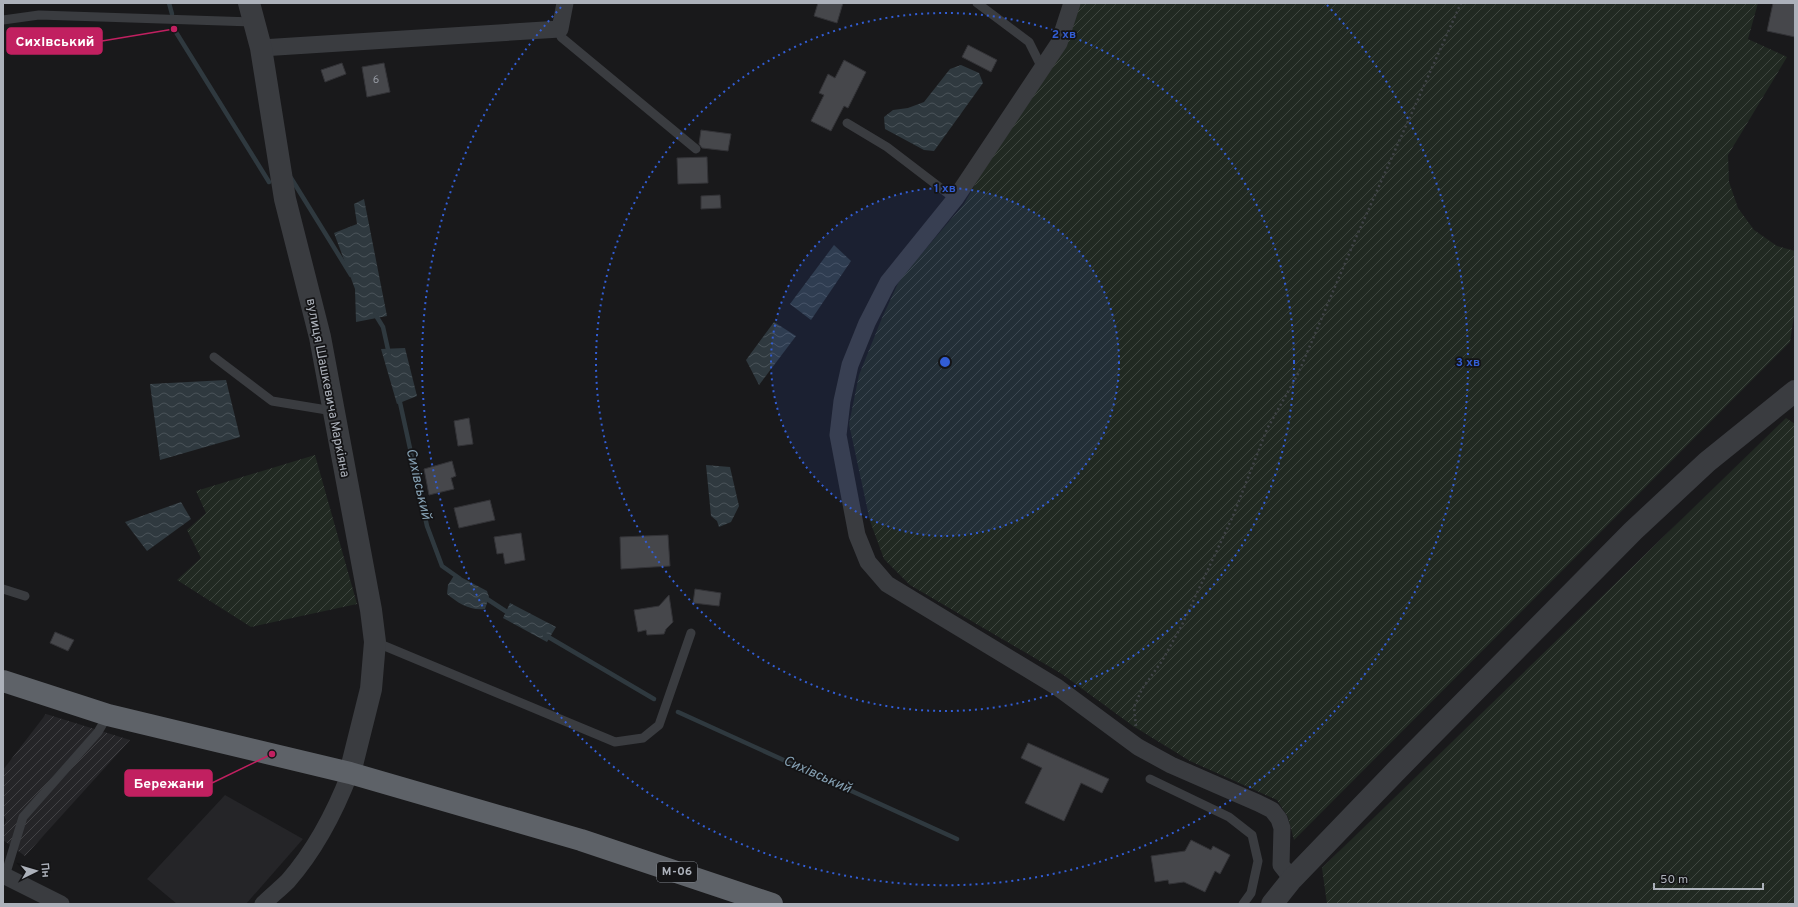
<svg xmlns="http://www.w3.org/2000/svg" width="1798" height="907" viewBox="0 0 1798 907" font-family="Overpass,sans-serif">
	<defs>
		<pattern id="industrial-furrows" width="10" height="10" patternUnits="userSpaceOnUse"><rect width="10" height="10" fill="#252528"/><path d="M-1 1l2-2M0 10L10 0M9 11l2-2" fill="none" stroke="#424245"/></pattern>
		<pattern id="garden-furrows" width="10" height="10" patternUnits="userSpaceOnUse"><rect width="10" height="10" fill="#212922"/><path d="M-1 1l2-2M0 10L10 0M9 11l2-2" fill="none" stroke="#3f4640"/></pattern>
		<pattern id="water-waves" width="16" height="10" patternUnits="userSpaceOnUse"><rect width="16" height="10" fill="#2f393f"/><path d="M0 5q4-4 8 0t8 0" fill="none" stroke="#4a5359"/></pattern>
	</defs>
	<rect width="100%" height="100%" fill="#19191b"/>
	<path fill="#252528" d="M 225,795 L 303,839 L 246,904 L 177,904 L 147,879 Z"/>
	<path fill="url(#industrial-furrows)" d="M 46,714 L 130,740 L 25,856 L 3,840 L 3,829 L 6,820 L 3,814 L 3,770 Z"/>
	<g fill="url(#garden-furrows)">
		<path d="M 1079,3 L 1758,3 L 1748,39 L 1787,57 L 1728,155 L 1729,182 L 1738,208 L 1754,230 L 1777,246 L 1795,251 L 1795,309 L 1790,342 L 1294,840 L 1288,817 L 1277,800 L 1190,761 L 1133,726 L 1062,674 L 910,585 L 884,559 L 870,521 L 849,424 L 859,375 L 882,318 L 900,279 L 964,204 Z"/>
		<path d="M 1786,418 L 1795,424 L 1795,904 L 1327,904 L 1322,868 Z"/>
		<path d="M 315,455 L 357,604 L 251,627 L 177,580 L 201,558 L 187,530 L 206,513 L 196,491 Z"/>
	</g>
	<g fill="url(#water-waves)">
		<path d="M 961,65 L 979,73 L 983,83 L 934,151 L 924,150 L 885,129 L 884,117 L 893,110 L 908,108 L 924,102 L 950,69 Z"/>
		<path d="M 364,199 L 387,316 L 356,322 L 355,289 L 334,233 L 357,224 L 354,204 Z"/>
		<path d="M 834,245 L 851,261 L 811,320 L 790,304 Z"/>
		<path d="M 774,322 L 796,336 L 759,385 L 746,360 Z"/>
		<path d="M 405,348 L 417,396 L 397,404 L 381,349 Z"/>
		<path d="M 226,380 L 240,437 L 160,460 L 150,384 Z"/>
		<path d="M 706,465 L 730,467 L 739,506 L 731,522 L 719,527 L 717,521 L 711,516 Z"/>
		<path d="M 181,502 L 191,519 L 147,551 L 125,522 Z"/>
		<path d="M 455,574 L 487,591 L 489,597 L 485,609 C 470,611 458,603 447,594 L 448,585 Z"/>
		<path d="M 510,603 L 556,627 L 547,642 L 503,618 Z"/>
	</g>
	<g fill="none" stroke-linecap="round" stroke-linejoin="round">
		<g stroke="#2f393f" stroke-width="4.5">
			<path d="M 169,3 L 172,14"/>
			<path d="M 174,29 L 269,182"/>
			<path d="M 291,178 L 351,275"/>
			<path d="M 375,314 L 383,327 L 389,354"/>
			<path d="M 399,398 L 427,526 L 442,566 L 459,578"/>
			<path d="M 484,597 L 510,614"/>
			<path d="M 545,635 L 654,699"/>
			<path d="M 678,712 L 957,839"/>
		</g>
	</g>
	<g fill="#46474b" stroke="#333337">
		<path d="M 818,3 L 843,3 L 837,23 L 814,16 Z"/>
		<path d="M 1773,3 L 1795,3 L 1795,37 L 1767,31 Z"/>
		<path d="M 968,45 L 997,60 L 991,72 L 962,57 Z"/>
		<path d="M 844,60 L 866,72 L 848,108 L 844,106 L 831,131 L 811,121 L 824,95 L 819,93 L 828,74 L 835,78 Z"/>
		<path d="M 342,63 L 346,74 L 325,82 L 321,70 Z"/>
		<path d="M 384,63 L 390,92 L 367,97 L 362,67 Z"/>
		<path d="M 701,130 L 731,134 L 728,151 L 702,148 L 699,144 Z"/>
		<path d="M 707,157 L 708,183 L 678,184 L 677,158 Z"/>
		<path d="M 720,195 L 721,208 L 701,209 L 701,196 Z"/>
		<path d="M 469,418 L 473,444 L 458,446 L 454,421 Z"/>
		<path d="M 452,461 L 456,476 L 451,478 L 454,489 L 429,495 L 424,469 Z"/>
		<path d="M 490,500 L 495,520 L 459,528 L 454,508 Z"/>
		<path d="M 521,533 L 525,560 L 505,564 L 503,553 L 497,554 L 494,537 Z"/>
		<path d="M 668,535 L 670,566 L 621,569 L 620,537 Z"/>
		<path d="M 695,589 L 721,593 L 719,606 L 693,603 Z"/>
		<path d="M 669,595 L 673,622 L 666,629 L 664,634 L 647,635 L 646,630 L 638,632 L 634,610 L 659,606 Z"/>
		<path d="M 55,632 L 74,640 L 68,651 L 50,643 Z"/>
		<path d="M 1028,743 L 1109,779 L 1102,793 L 1081,783 L 1064,821 L 1025,803 L 1042,768 L 1021,758 Z"/>
		<path d="M 1191,840 L 1211,850 L 1213,846 L 1230,855 L 1220,874 L 1215,871 L 1205,892 L 1184,882 L 1169,884 L 1168,880 L 1155,882 L 1151,856 L 1185,851 Z"/>
	</g>
	<g fill="none" stroke-linecap="round" stroke-linejoin="round">
		<path stroke="#404347" stroke-width="2.5" stroke-dasharray="2 3" stroke-linecap="butt" d="M 1136,726 L 1134,707 L 1142,689 L 1162,661 L 1182,625 L 1233,516 L 1267,429 L 1298,374 L 1354,242 L 1461,3"/>
		<g stroke="#3a3c40" stroke-width="9">
			<path d="M 977,3 L 1029,42 L 1042,68"/>
			<path d="M 3,20 L 39,15 L 253,22"/>
			<path d="M 560,29 L 561,37 L 696,149"/>
			<path d="M 847,123 L 887,147 L 955,199"/>
			<path d="M 214,357 L 272,401 L 333,411"/>
			<path d="M 3,589 L 25,596"/>
			<path d="M 375,642 L 615,742 L 643,738 L 659,725 L 691,633"/>
			<path d="M 1150,779 L 1229,817 L 1252,835 L 1258,861 L 1251,893 L 1243,904"/>
			<path d="M 5,876 L 23,817 L 98,732 L 108,715"/>
		</g>
		<g stroke="#3a3c40" stroke-width="17">
			<path d="M 1072,3 L 1059,43 L 955,199 L 888,282 L 867,323 L 850,365 L 842,401 L 838,435 L 857,535 L 868,562 L 887,584 L 1057,687 L 1138,747 L 1171,765 L 1258,803 L 1272,810 L 1279,819 L 1282,828 L 1281,865 L 1292,879"/>
			<path d="M 261,48 L 560,29 L 565,3"/>
			<path d="M 3,875 L 61,904"/>
			<path d="M 263,904 C 271,896 280,889 288,881 C 315,850 335,812 350,773"/>
		</g>
		<g stroke="#3a3c40" stroke-width="22">
			<path d="M 249,3 L 261,48 L 285,199 L 320,337 L 371,610 L 375,642 L 371,689 L 350,773"/>
			<path d="M 1272,904 L 1292,879 L 1396,771 L 1633,531 L 1707,462 L 1795,391"/>
		</g>
		<path stroke="#5e6268" stroke-width="22" d="M 3,681 L 108,715 L 350,773 L 581,840 L 772,904"/>
	</g>
	<circle cx="945" cy="362" r="174" fill="#325dd4" fill-opacity=".12"/>
	<g fill="none" stroke="#325dd4" stroke-width="2" stroke-dasharray="2 4">
		<circle cx="945" cy="362" r="174"/>
		<circle cx="945" cy="362" r="349"/>
		<path d="M1327 5A523 523 0 1 1 563 5"/>
	</g>
	<g text-anchor="middle" dominant-baseline="central" stroke-width="3.5" stroke-linejoin="round" paint-order="stroke">
		<g font-size="11" fill="#92969e">
			<text x="376" y="80">6</text>
		</g>
		<rect fill="#141416" stroke="#7e8289" stroke-width="1" x="657" y="862" width="40" height="20" rx="3"/>
		<g font-size="12" font-weight="bold" fill="#acb1ba">
			<text x="677" y="872">М-06</text>
		</g>
		<g font-size="13" fill="#acb1ba" stroke="#141416">
			<text transform="translate(327 388) rotate(79)">вулиця Шашкевича Маркіяна</text>
		</g>
		<g font-size="14" font-style="italic" fill="#85a0b3" stroke="#141416">
			<text transform="translate(418 484) rotate(77)">Сихівський</text>
			<text transform="translate(817 775) rotate(24)">Сихівський</text>
		</g>
	</g>
	<circle cx="945" cy="362" r="6" fill="#325dd4" stroke="#141416" stroke-width="2"/>
	<g font-size="12" text-anchor="middle" font-weight="bold" fill="#325dd4" stroke="#141416" stroke-width="3.5" stroke-linejoin="round" paint-order="stroke">
		<text x="1064" y="38">2 хв</text>
		<text x="945" y="192">1 хв</text>
		<text x="1468" y="366">3 хв</text>
	</g>
	<path fill="none" stroke="#c12060" stroke-width="1.5" d="M174 29L102 41M272 754L212 783"/>
	<g fill="#c12060" stroke="#141416" stroke-width="1.5">
		<circle cx="174" cy="29" r="4"/>
		<circle cx="272" cy="754" r="4"/>
	</g>
	<g fill="#c12060" stroke="#c12060" stroke-width="1.5">
		<rect x="7" y="28" width="95" height="26" rx="4"/>
		<rect x="125" y="770" width="87" height="26" rx="4"/>
	</g>
	<g font-size="14" text-anchor="middle" font-weight="bold" fill="#fff">
		<text x="55" y="46">Сихівський</text>
		<text x="169" y="788">Бережани</text>
	</g>
	<rect width="1798" height="907" fill="none" stroke="#acb1ba" stroke-width="8"/>
	<g transform="translate(36 871) rotate(85)" stroke="#141416" stroke-width="3" paint-order="stroke">
	<path d="M0-3L7 15L0 10L-7 15Z" fill="#acb1ba"/>
	<text y="-6" font-size="11" font-weight="bold" text-anchor="middle" fill="#acb1ba">Пн</text>
	</g>
	<path d="M1654 883v6h109v-6" fill="none" stroke="#acb1ba" stroke-width="2"/>
	<text x="1660" y="883" font-size="12" fill="#acb1ba" stroke="#141416" stroke-width="3" paint-order="stroke">50 m</text>
</svg>
